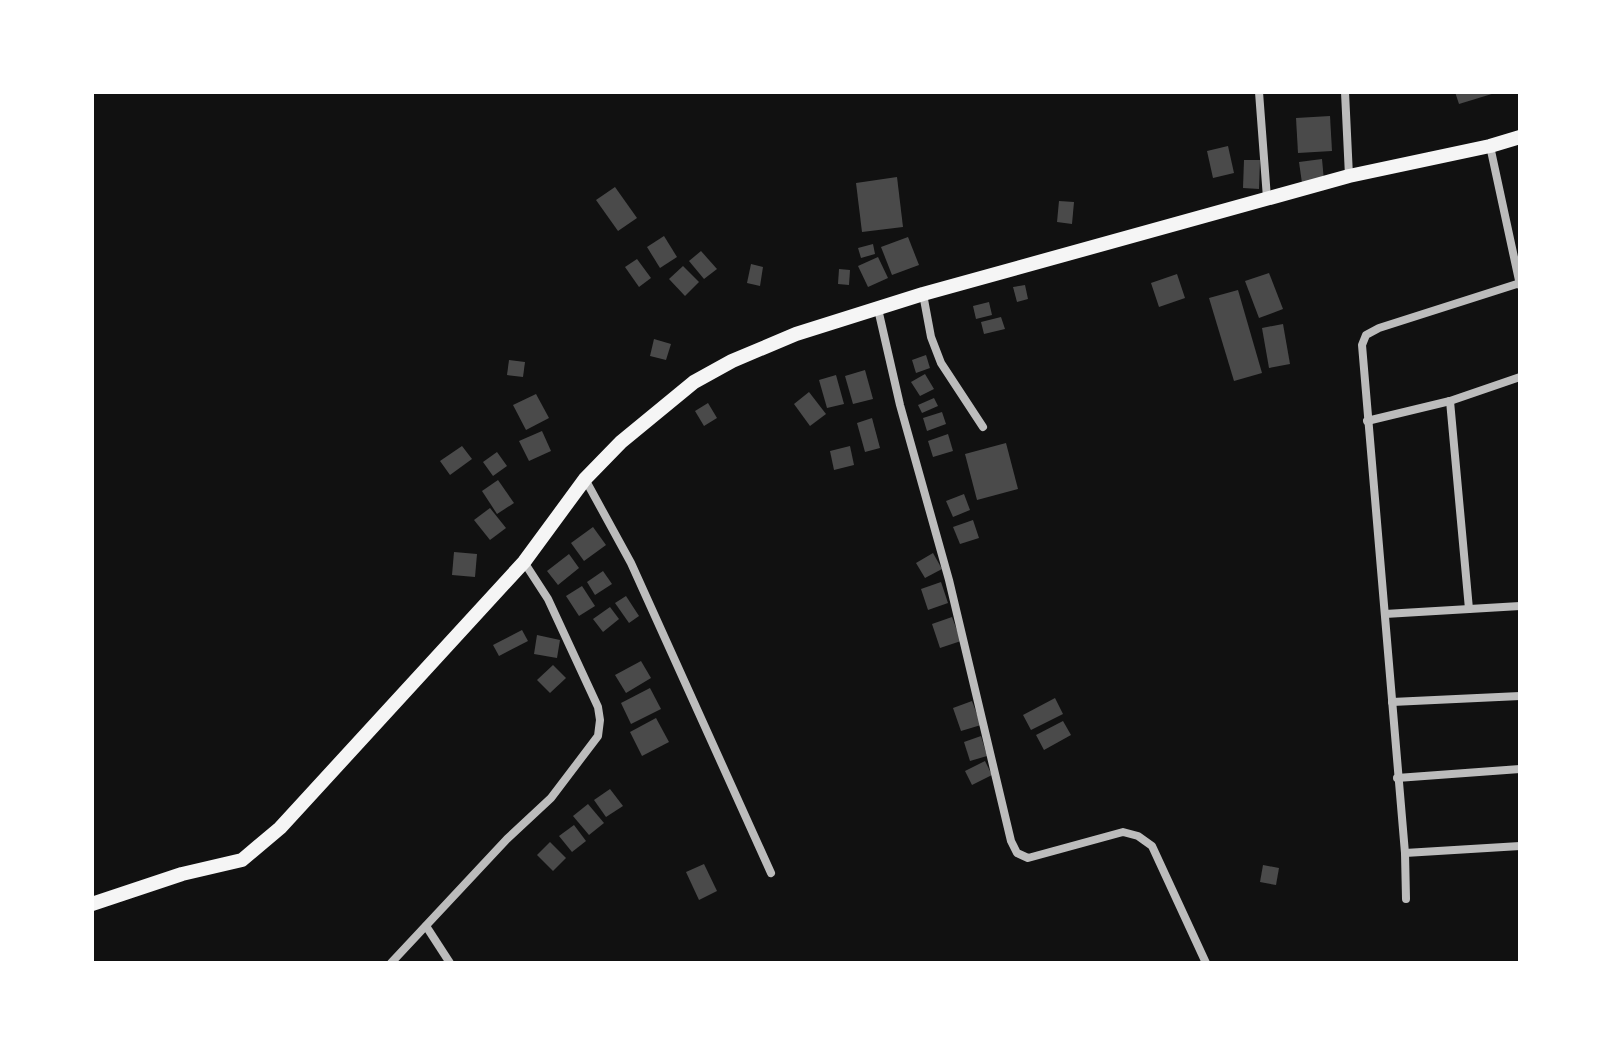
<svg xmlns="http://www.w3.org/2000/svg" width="1612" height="1055" viewBox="0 0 1612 1055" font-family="'IBM Plex Serif',serif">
	<rect width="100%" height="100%" fill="#111"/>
	<g fill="#4a4a4a">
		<path d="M 1455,92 L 1494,92 L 1495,93 L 1459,104 Z"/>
		<path d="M 1330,116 L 1332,151 L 1298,153 L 1296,118 Z"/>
		<path d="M 1228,146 L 1234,173 L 1213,178 L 1207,151 Z"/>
		<path d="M 1322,159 L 1324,181 L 1302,183 L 1299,162 Z"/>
		<path d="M 1244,160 L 1260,160 L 1259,189 L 1243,188 Z"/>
		<path d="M 897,177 L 903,227 L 862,232 L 856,183 Z"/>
		<path d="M 615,187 L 637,218 L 618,231 L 596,200 Z"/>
		<path d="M 1059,201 L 1074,202 L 1072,224 L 1057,222 Z"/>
		<path d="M 664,236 L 677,257 L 660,268 L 647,247 Z"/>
		<path d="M 908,237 L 919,265 L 892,275 L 881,247 Z"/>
		<path d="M 873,244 L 875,254 L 861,258 L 858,248 Z"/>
		<path d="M 701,251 L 717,269 L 704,279 L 689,261 Z"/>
		<path d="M 878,257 L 888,278 L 868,287 L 858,266 Z"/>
		<path d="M 637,259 L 651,278 L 639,287 L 625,267 Z"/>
		<path d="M 751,264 L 763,267 L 760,286 L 747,283 Z"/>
		<path d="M 683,266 L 699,282 L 685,296 L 669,279 Z"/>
		<path d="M 839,269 L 850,270 L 849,285 L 838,284 Z"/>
		<path d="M 1269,273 L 1283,309 L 1259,318 L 1245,281 Z"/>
		<path d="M 1177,274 L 1185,298 L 1159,307 L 1151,283 Z"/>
		<path d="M 1025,285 L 1028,299 L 1017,302 L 1013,287 Z"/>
		<path d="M 1238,290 L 1262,373 L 1234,381 L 1209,298 Z"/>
		<path d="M 989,302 L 992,315 L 976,319 L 973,306 Z"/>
		<path d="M 1001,317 L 1005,329 L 984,334 L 981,322 Z"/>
		<path d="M 1283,324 L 1290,364 L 1269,368 L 1262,328 Z"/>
		<path d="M 654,339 L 671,344 L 666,360 L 650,356 Z"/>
		<path d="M 926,355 L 930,368 L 916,373 L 912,360 Z"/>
		<path d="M 509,360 L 525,362 L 523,377 L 507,375 Z"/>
		<path d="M 865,370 L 873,399 L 853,404 L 845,376 Z"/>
		<path d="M 925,374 L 934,389 L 920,396 L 911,382 Z"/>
		<path d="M 836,375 L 844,404 L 827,408 L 819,380 Z"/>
		<path d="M 809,392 L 826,414 L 810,426 L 794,404 Z"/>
		<path d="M 536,394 L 549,418 L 526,430 L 513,405 Z"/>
		<path d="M 934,398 L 938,406 L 922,413 L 918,405 Z"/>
		<path d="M 708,403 L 717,418 L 704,426 L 695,411 Z"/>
		<path d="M 942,412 L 946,424 L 927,431 L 923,418 Z"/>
		<path d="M 872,418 L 880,448 L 865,452 L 857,423 Z"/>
		<path d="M 542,431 L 551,451 L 529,461 L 519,441 Z"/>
		<path d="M 948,434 L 953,451 L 933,457 L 928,441 Z"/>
		<path d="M 1006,443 L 1018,489 L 977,500 L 965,454 Z"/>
		<path d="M 462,446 L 472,459 L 450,475 L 440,461 Z"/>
		<path d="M 850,446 L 854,465 L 834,470 L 830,451 Z"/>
		<path d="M 497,452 L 507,466 L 493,476 L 483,462 Z"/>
		<path d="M 498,480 L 514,503 L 497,514 L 482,491 Z"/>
		<path d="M 964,494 L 970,510 L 953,517 L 946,501 Z"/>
		<path d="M 490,508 L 506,528 L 490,540 L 474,520 Z"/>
		<path d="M 973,520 L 979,538 L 960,544 L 953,527 Z"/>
		<path d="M 593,527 L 606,545 L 584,561 L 571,543 Z"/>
		<path d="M 454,552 L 477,554 L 475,577 L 452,575 Z"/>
		<path d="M 933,553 L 942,569 L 925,578 L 916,563 Z"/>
		<path d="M 569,554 L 579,568 L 558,585 L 547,571 Z"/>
		<path d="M 603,571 L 612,584 L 595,595 L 587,582 Z"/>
		<path d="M 941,582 L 948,603 L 928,610 L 921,589 Z"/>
		<path d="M 582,586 L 595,606 L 579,616 L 566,596 Z"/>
		<path d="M 626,596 L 639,616 L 629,623 L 615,603 Z"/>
		<path d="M 610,607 L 619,619 L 603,632 L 593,619 Z"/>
		<path d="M 952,617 L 961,641 L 940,648 L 932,624 Z"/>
		<path d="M 522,630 L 528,641 L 499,656 L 493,645 Z"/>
		<path d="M 537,635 L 560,640 L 557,658 L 534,654 Z"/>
		<path d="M 641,661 L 651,678 L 626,693 L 615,675 Z"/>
		<path d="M 553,665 L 566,678 L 550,693 L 537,680 Z"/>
		<path d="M 650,688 L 661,709 L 631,724 L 621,703 Z"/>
		<path d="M 1055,698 L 1063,714 L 1031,730 L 1023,715 Z"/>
		<path d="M 972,701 L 981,725 L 961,731 L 953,708 Z"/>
		<path d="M 656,718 L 669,742 L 642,756 L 630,732 Z"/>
		<path d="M 1063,721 L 1071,735 L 1044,750 L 1036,735 Z"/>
		<path d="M 981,736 L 987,756 L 970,761 L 964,742 Z"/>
		<path d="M 985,761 L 992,775 L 972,785 L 965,771 Z"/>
		<path d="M 610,789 L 623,806 L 606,817 L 594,800 Z"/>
		<path d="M 588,804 L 604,823 L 589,835 L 573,816 Z"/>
		<path d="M 574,825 L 586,841 L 572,852 L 559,836 Z"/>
		<path d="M 550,842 L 566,858 L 553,871 L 537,855 Z"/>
		<path d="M 704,864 L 717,891 L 699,900 L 686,872 Z"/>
		<path d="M 1263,865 L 1279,868 L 1276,885 L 1260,882 Z"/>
	</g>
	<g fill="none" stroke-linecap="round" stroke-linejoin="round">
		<g stroke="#bcbcbc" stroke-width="8">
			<path d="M 1259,92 L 1267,198"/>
			<path d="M 1345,92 L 1349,176"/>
			<path d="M 1490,146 L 1520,285"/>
			<path d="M 923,294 L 931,337 L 941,363 L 983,427"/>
			<path d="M 878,309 L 900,405 L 949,580 L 1011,841 L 1017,853 L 1028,858 L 1123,832 L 1138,836 L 1152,846 L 1206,963"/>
			<path d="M 1450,401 L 1469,609"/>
			<path d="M 1367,421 L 1450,401 L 1520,377"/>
			<path d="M 585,479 L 631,563 L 771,873"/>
			<path d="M 1385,614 L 1520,606"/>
			<path d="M 1392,702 L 1520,696"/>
			<path d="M 1397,778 L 1520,769"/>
			<path d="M 1405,853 L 1520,846"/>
			<path d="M 1406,899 L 1405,853 L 1362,345 L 1366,335 L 1379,328 L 1520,283"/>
			<path d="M 426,926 L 450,963"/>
			<path d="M 391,963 L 507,839 L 551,798 L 598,736 L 600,720 L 598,707 L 548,599 L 524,562"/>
		</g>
		<path stroke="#f5f5f5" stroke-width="14" d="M 92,904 L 182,874 L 242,860 L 280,828 L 524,562 L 585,479 L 621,442 L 694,382 L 732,361 L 796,334 L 923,294 L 1349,176 L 1490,146 L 1520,137"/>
	</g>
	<rect width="1612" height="1055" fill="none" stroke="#ffffff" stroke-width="188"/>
</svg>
